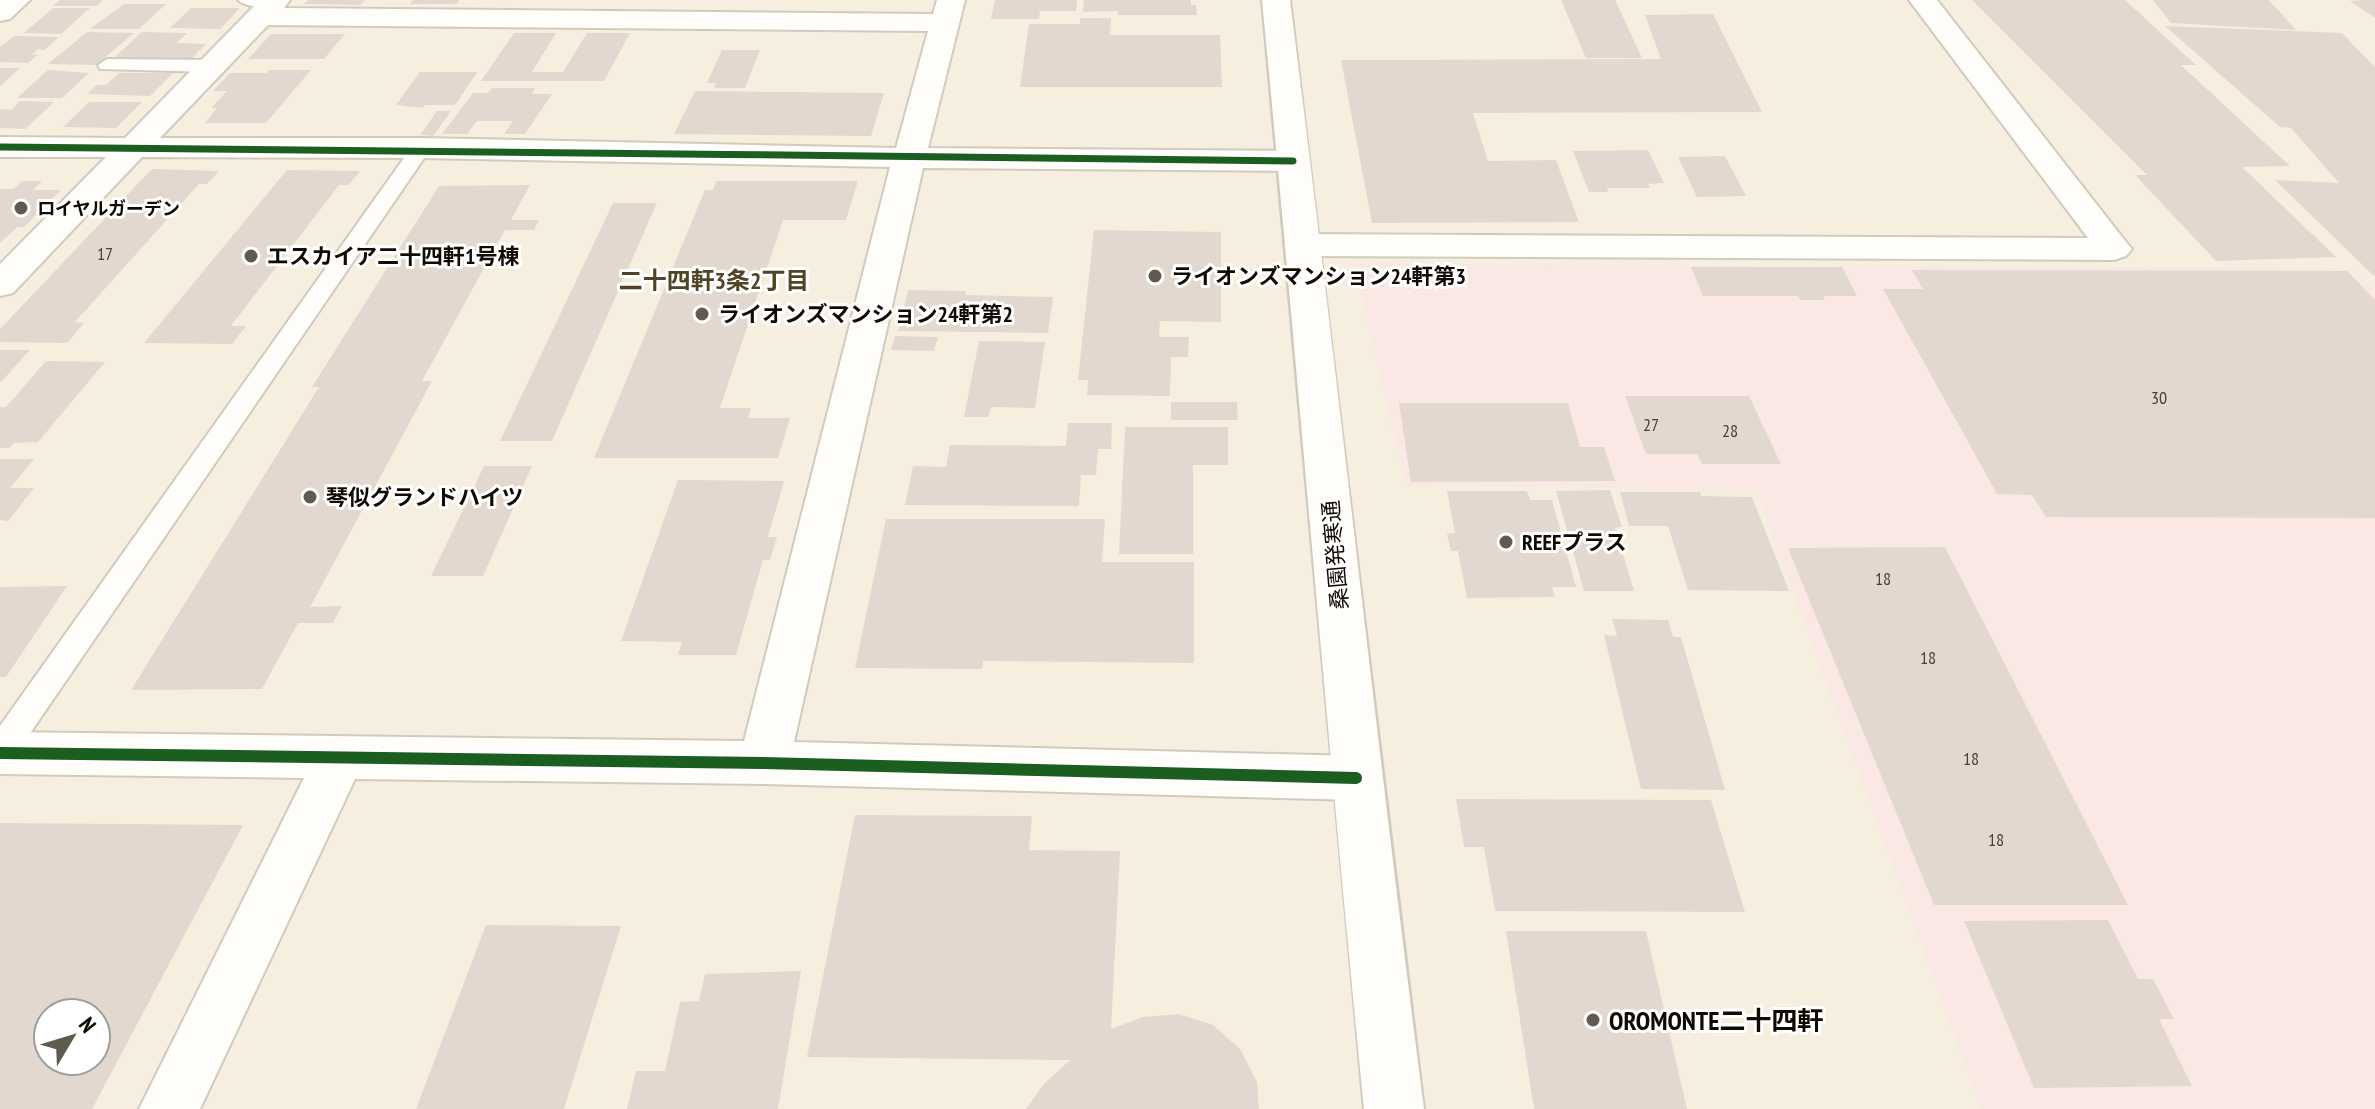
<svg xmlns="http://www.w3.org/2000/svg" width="2375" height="1109" viewBox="0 0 2375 1109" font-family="'PT Sans Narrow','Noto Sans JP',sans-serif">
	<rect width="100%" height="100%" fill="#f6efdf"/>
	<path fill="#f9e8e4" d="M 1354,263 L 2352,269 L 2375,291 L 2375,1109 L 1981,1109 L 1756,490 L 1406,486 Z"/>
	<g fill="#e3d8cf" fill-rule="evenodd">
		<path d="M 60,0 L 103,0 L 96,6 L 53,6 Z"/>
		<path d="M 308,0 L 365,0 L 360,5 L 304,4 Z"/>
		<path d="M 413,0 L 459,0 L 457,4 L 410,4 Z"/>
		<path d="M 995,0 L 1077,0 L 1076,11 L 1040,11 L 1039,19 L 991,19 Z"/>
		<path d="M 1084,0 L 1191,0 L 1191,5 L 1196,5 L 1197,15 L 1117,15 L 1118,11 L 1083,12 Z"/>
		<path d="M 1561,0 L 1615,0 L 1642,58 L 1586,58 Z"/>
		<path d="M 1972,0 L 2125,0 L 2196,65 L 2181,65 L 2290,166 L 2242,167 L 2336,257 L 2216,261 L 2135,175 L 2147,175 Z"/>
		<path d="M 2153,0 L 2269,0 L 2296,30 L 2171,23 Z"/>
		<path d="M 2375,0 L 2375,18 L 2350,1 L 2365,0 Z"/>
		<path d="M 124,4 L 166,4 L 139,29 L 90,29 Z"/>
		<path d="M 53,8 L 90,8 L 61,34 L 24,33 Z"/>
		<path d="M 191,8 L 240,8 L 220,29 L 170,28 Z"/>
		<path d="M 1713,14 L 1762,112 L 1473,113 L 1488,161 L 1556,160 L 1579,222 L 1372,223 L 1341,60 L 1661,59 L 1645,15 Z"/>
		<path d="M 1080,18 L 1111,18 L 1110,35 L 1220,35 L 1222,87 L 1020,87 L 1029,24 L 1080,24 Z"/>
		<path d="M 2165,26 L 2342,33 L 2375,67 L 2375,277 L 2275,180 L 2339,183 L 2291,128 L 2280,127 Z"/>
		<path d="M 87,32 L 134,33 L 96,65 L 48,64 Z"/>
		<path d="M 142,32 L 187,33 L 176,43 L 206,44 L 191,59 L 114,58 Z"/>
		<path d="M 514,33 L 556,33 L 532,72 L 563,72 L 587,33 L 630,33 L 604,81 L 481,81 Z"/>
		<path d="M 271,34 L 345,34 L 324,59 L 248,59 Z"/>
		<path d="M 14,36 L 59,37 L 44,50 L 38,49 L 32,54 L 38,55 L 28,63 L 0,62 L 0,47 Z"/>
		<path d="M 722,50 L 760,50 L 745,88 L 714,88 L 716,83 L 707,83 Z"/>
		<path d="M 0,68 L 20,68 L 0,86 Z"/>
		<path d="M 48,70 L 89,73 L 62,98 L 17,98 Z"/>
		<path d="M 269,70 L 311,70 L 266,123 L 205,123 L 217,108 L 211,108 L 227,91 L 213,91 L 230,73 L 267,73 Z"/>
		<path d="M 420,72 L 477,72 L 455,105 L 425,105 L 423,108 L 396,105 Z"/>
		<path d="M 119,73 L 173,73 L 150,96 L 87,94 L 97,85 L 106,85 Z"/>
		<path d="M 492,88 L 535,88 L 532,94 L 552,94 L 525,134 L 504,134 L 513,121 L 477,121 L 467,134 L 442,134 L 473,93 L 488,93 Z"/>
		<path d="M 695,91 L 884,93 L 871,136 L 674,134 Z"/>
		<path d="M 20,101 L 54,102 L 25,129 L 0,128 L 0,109 L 11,110 Z"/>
		<path d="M 89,102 L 142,102 L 116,128 L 63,127 Z"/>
		<path d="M 437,111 L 451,111 L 433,136 L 420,135 Z"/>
		<path d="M 1648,150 L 1664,183 L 1648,184 L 1650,188 L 1607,188 L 1608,192 L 1589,192 L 1573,151 Z"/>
		<path d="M 1725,156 L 1746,196 L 1697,197 L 1678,157 Z"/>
		<path d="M 152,169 L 219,171 L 207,184 L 199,184 L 75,322 L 84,323 L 67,343 L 0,342 L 0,329 Z"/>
		<path d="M 287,170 L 360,171 L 349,185 L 339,185 L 231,326 L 246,326 L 232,344 L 144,343 Z"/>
		<path d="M 22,181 L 42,181 L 33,190 L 61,190 L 24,227 L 17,227 L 0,243 L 0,189 L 14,189 Z"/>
		<path d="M 716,181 L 858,181 L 846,220 L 783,220 L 720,408 L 751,408 L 748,418 L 790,418 L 778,458 L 594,458 L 705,190 L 713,190 Z"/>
		<path d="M 530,185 L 511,220 L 539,220 L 534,230 L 505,230 L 422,381 L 432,381 L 310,607 L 342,606 L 333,623 L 298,623 L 262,689 L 131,690 L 319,387 L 312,387 L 439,186 Z"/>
		<path d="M 613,203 L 657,203 L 552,441 L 500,441 Z"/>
		<path d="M 1094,230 L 1221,232 L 1221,322 L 1160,321 L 1159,337 L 1189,337 L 1188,357 L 1171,357 L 1170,396 L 1087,395 L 1088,380 L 1078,380 Z"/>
		<path d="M 1691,267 L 1842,267 L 1857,296 L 1823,296 L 1825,300 L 1800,300 L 1798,296 L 1703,296 Z"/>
		<path d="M 1912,270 L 2347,271 L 2375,300 L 2375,518 L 2046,517 L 2032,495 L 1997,494 L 1883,289 L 1923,289 Z"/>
		<path d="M 908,290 L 966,291 L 965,295 L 1053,297 L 1048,333 L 898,331 Z"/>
		<path d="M 895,336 L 938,337 L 934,351 L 891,350 Z"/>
		<path d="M 979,341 L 1045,342 L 1035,408 L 991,407 L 988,417 L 964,417 Z"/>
		<path d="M 0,350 L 30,350 L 0,383 Z"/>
		<path d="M 46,361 L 105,362 L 38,442 L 14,443 L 9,448 L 0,448 L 0,407 L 6,407 Z"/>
		<path d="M 1625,396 L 1749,396 L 1781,464 L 1702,464 L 1697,454 L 1646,454 Z"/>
		<path d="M 1171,402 L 1237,402 L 1238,420 L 1171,420 Z"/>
		<path d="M 1399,403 L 1568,403 L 1580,447 L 1604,447 L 1615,481 L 1411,482 Z"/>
		<path d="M 1068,423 L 1112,423 L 1111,449 L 1098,449 L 1096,475 L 1081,475 L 1079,506 L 905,505 L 913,466 L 946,467 L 950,445 L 1066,446 Z"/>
		<path d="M 1125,427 L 1228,427 L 1228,465 L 1193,465 L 1193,554 L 1119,554 Z"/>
		<path d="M 0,459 L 34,459 L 10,488 L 34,488 L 8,521 L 0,520 Z"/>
		<path d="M 484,466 L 532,466 L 483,576 L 431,576 Z"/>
		<path d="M 678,480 L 784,481 L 768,537 L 777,537 L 770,560 L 763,560 L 736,655 L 678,655 L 682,642 L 621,641 Z"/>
		<path d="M 1610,490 L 1622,527 L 1615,528 L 1634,591 L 1584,591 L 1556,491 Z"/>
		<path d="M 1447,491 L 1527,491 L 1530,500 L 1552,500 L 1576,587 L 1552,587 L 1555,597 L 1467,598 L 1458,551 L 1451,551 L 1447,534 L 1455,533 Z"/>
		<path d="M 1620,492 L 1700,492 L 1701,496 L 1752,497 L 1789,591 L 1688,590 L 1668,526 L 1629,526 Z"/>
		<path d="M 886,519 L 1105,519 L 1102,562 L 1194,562 L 1194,663 L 983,661 L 982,669 L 855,668 Z"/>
		<path d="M 1945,547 L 2128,905 L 1934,905 L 1788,548 Z"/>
		<path d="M 67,586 L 6,677 L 0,677 L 0,587 Z"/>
		<path d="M 1612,619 L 1668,620 L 1673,637 L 1681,637 L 1725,790 L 1641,789 L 1604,635 L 1617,636 Z"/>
		<path d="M 1456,799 L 1711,800 L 1745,912 L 1495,911 L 1484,847 L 1464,847 Z"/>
		<path d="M 855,815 L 1032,816 L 1029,850 L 1120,851 L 1111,1029 L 1143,1017 L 1179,1014 L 1213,1025 L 1240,1049 L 1257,1082 L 1259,1109 L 1026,1109 L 1044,1084 L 1070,1060 L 807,1057 Z"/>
		<path d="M 0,823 L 243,825 L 92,1109 L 0,1109 ZM 48,1013 L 96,1013 L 96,1061 L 48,1061 Z"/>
		<path d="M 2108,920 L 2138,979 L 2153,979 L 2174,1019 L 2159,1019 L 2192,1086 L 2034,1088 L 1964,921 Z"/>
		<path d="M 486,925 L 621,926 L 564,1109 L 416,1109 Z"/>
		<path d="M 1506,931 L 1646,931 L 1687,1109 L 1534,1109 Z"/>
		<path d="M 801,971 L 778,1109 L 627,1109 L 636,1071 L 665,1071 L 680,1002 L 699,1001 L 705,974 Z"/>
	</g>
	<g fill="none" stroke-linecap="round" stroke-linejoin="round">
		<defs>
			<g id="lane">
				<path d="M 238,0 L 285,0 C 275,9 248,9 238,0 Z"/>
				<path d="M 107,59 L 212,60 L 221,66 L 212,72 L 100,69 L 98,65 Z"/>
				<path d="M 421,142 L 431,148 L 11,761 L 0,764 L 0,726 L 414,144 Z"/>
			</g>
			<g id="street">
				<path d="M 0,0 L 30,0 L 10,19 L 0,21 Z"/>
				<path d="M 260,0 L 290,0 L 284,8 L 933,14 L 937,0 L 965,0 L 928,148 L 1293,151 L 1305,154 L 1309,161 L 1305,168 L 1293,171 L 923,168 L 794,742 L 1356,756 L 1374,763 L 1381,778 L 1374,793 L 1356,800 L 764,784 L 355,779 L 200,1109 L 139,1109 L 304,778 L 0,774 L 0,732 L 744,741 L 890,167 L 421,158 L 142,157 L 13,293 L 0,296 L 0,264 L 106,157 L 0,157 L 0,137 L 125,138 ZM 268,25 L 928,31 L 896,148 L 421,138 L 160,138 Z"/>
				<path d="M 1909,0 L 1937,0 L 2126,242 L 2132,249 L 2126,256 L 2114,260 L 1302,256 L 1290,252 L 1284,245 L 1290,238 L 1302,234 L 2088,238 Z"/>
			</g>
			<path id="secondary" d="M 1262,0 L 1290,0 C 1337,369 1376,740 1424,1109 L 1364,1109 C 1327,740 1298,369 1262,0 Z"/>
		</defs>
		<use href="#lane" stroke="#d1cbbd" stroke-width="4"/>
		<use href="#street" stroke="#d1cbbd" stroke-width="4"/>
		<use href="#secondary" stroke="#d1cbbd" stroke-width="4"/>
		<use href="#lane" fill="#fefdfa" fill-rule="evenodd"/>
		<use href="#street" fill="#fefdfa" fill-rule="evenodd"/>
		<use href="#secondary" fill="#fefdfa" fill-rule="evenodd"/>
		<defs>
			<path id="cycleway-far1" d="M 0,147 C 431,148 862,158 1293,161"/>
			<path id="cycleway" d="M 0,753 L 764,763 L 1356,778"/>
		</defs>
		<use href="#cycleway-far1" stroke="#fff" stroke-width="11"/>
		<use href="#cycleway" stroke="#fff" stroke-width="17"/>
		<use href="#cycleway-far1" stroke="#1b5e20" stroke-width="7"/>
		<use href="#cycleway" stroke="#1b5e20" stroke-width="12"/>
	</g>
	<g fill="#605a4f" stroke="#fff" stroke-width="3">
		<circle cx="21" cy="208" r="8"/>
		<circle cx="251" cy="256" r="8"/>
		<circle cx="1155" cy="276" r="8"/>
		<circle cx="702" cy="314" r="8"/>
		<circle cx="310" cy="497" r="8"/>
		<circle cx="1506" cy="542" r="8"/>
		<circle cx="1593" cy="1020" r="8"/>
	</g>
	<g text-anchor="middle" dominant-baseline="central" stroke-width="6" stroke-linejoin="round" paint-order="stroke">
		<g font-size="18" font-weight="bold" fill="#100a02" stroke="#fff" text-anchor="start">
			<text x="37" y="208">ロイヤルガーデン</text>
		</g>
		<g font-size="18" fill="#484138">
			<text x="105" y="253">17</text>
			<text x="2159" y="397">30</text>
			<text x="1651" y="424">27</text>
			<text x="1730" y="430">28</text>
			<text x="1883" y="578">18</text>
			<text x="1928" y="657">18</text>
			<text x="1971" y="758">18</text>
			<text x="1996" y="839">18</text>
		</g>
		<g font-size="22" font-weight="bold" fill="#100a02" stroke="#fff" text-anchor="start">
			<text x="267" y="256">エスカイア二十四軒1号棟</text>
			<text x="1171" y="276">ライオンズマンション24軒第3</text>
			<text x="718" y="314">ライオンズマンション24軒第2</text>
			<text x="326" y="497">琴似グランドハイツ</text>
			<text x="1522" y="542">REEFプラス</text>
		</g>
		<g font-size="22" fill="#100a02" stroke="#fff">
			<text transform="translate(1335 555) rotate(-95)">桑園発寒通</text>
		</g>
		<g font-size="24" font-weight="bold" fill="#514425" stroke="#fff">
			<text x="714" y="280">二十四軒3条2丁目</text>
		</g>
		<g font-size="26" font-weight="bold" fill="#100a02" stroke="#fff" text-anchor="start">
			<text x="1609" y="1020">OROMONTE二十四軒</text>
		</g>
	</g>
	<g transform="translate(72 1037) rotate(52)"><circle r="38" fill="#ffffff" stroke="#9f9d9a" stroke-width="2"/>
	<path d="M0-6L14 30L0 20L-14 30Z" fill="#605a4f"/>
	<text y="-12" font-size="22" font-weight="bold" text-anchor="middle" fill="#100a02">N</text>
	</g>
</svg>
